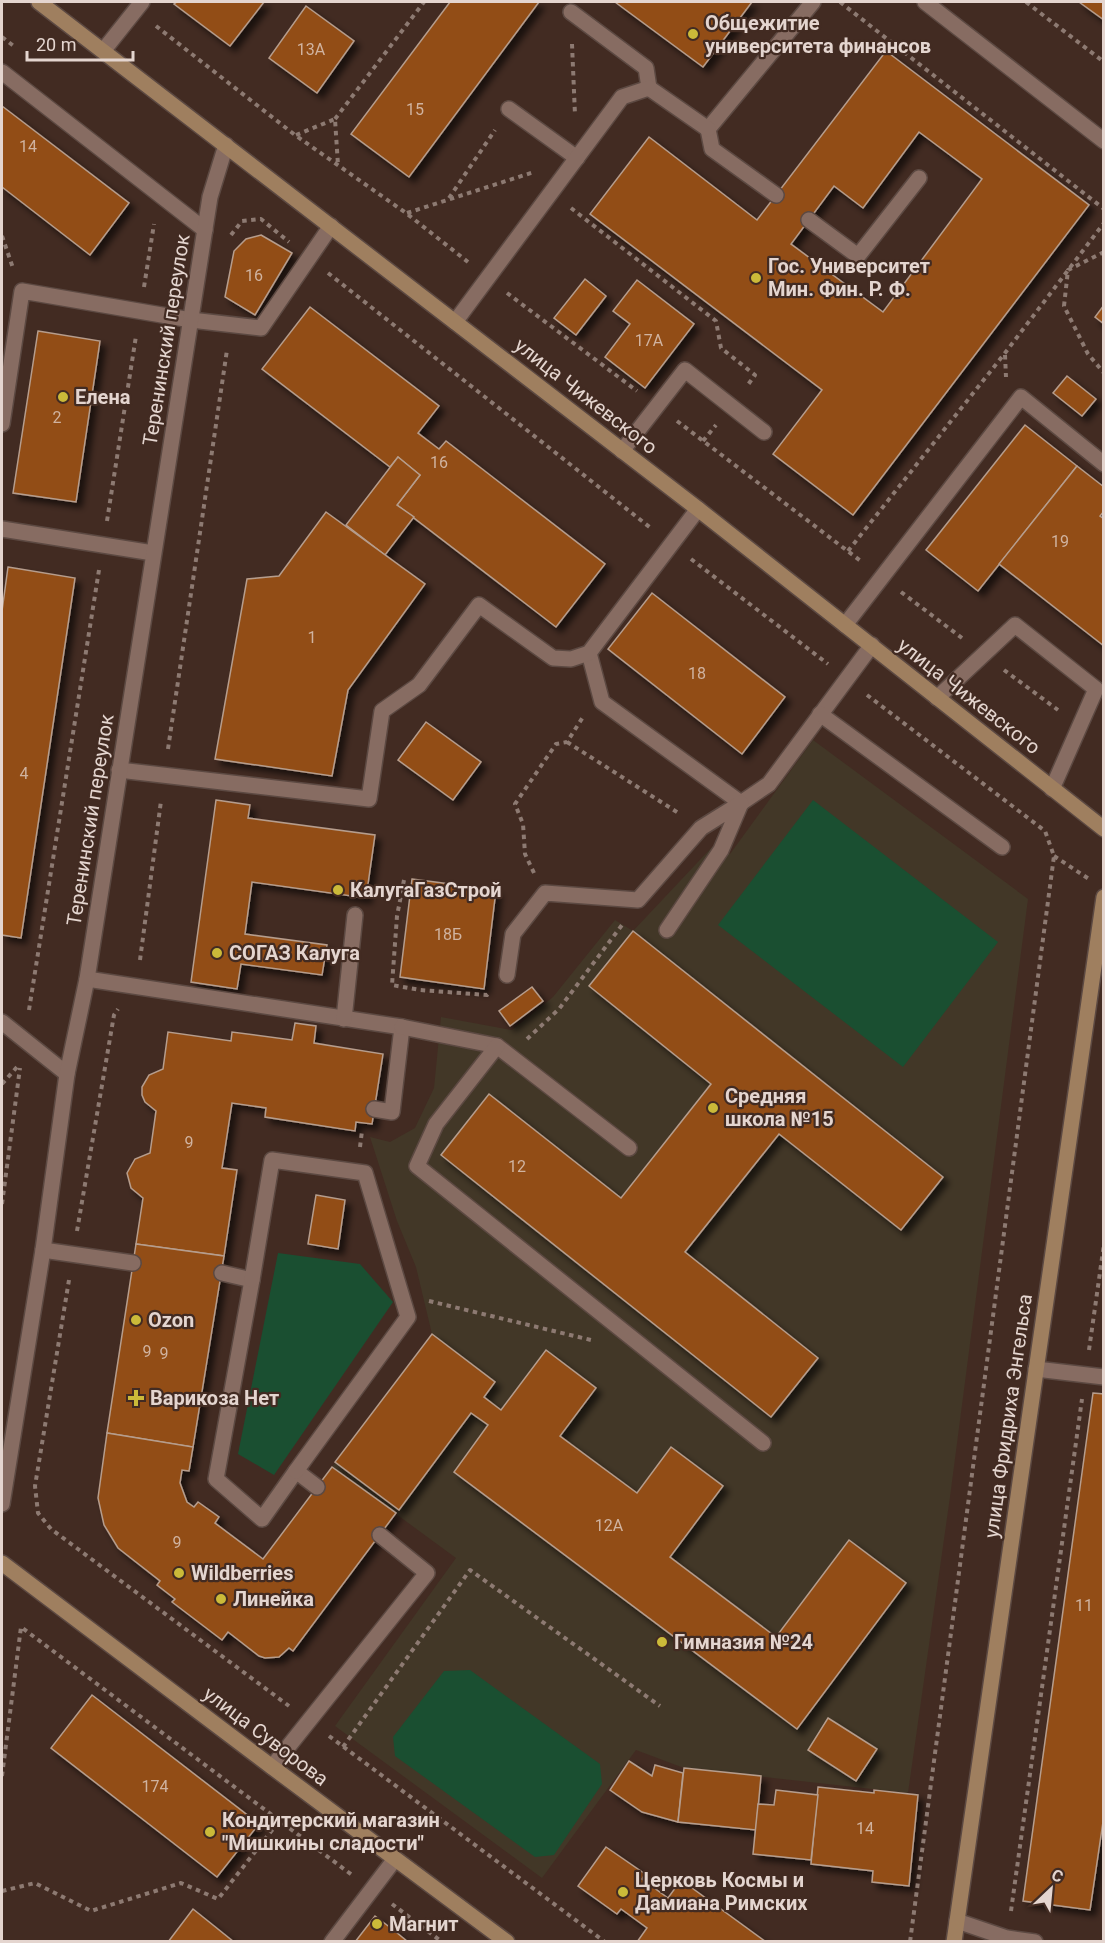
<svg xmlns="http://www.w3.org/2000/svg" width="1105" height="1943" viewBox="0 0 1105 1943" font-family="Roboto,sans-serif">
	<defs>
		<filter id="shadow"><feDropShadow dx="5.5" dy="5.5" stdDeviation="3" flood-color="#0009"/></filter>
	</defs>
	<rect width="100%" height="100%" fill="#422b22"/>
	<path fill="#423727" d="M 813,740 L 1028,899 L 950,1497 L 908,1793 L 684,1768 L 636,1750 L 542,1878 L 335,1726 L 456,1558 L 332,1467 L 432,1334 L 416,1267 L 397,1221 L 370,1137 L 390,1142 L 415,1128 L 434,1088 L 441,1017 L 512,1030 L 553,997 L 615,920 L 633,931 L 713,846 L 730,854 Z"/>
	<g fill="#1a4f31">
		<path d="M 813,800 L 998,942 L 903,1067 L 718,925 Z"/>
		<path d="M 278,1253 L 360,1264 L 393,1302 L 274,1475 L 238,1454 Z"/>
		<path d="M 470,1670 L 600,1764 L 602,1784 L 554,1855 L 535,1857 L 395,1756 L 393,1737 L 444,1671 Z"/>
	</g>
	<g fill="#924e15" stroke="#b69d8d" stroke-width="1.5" fill-rule="evenodd" filter="url(#shadow)">
		<path d="M 177,2 L 264,2 L 230,46 L 174,4 Z"/>
		<path d="M 450,2 L 539,2 L 409,177 L 351,134 Z"/>
		<path d="M 615,2 L 752,2 L 703,67 Z"/>
		<path d="M 1079,2 L 1104,2 L 1104,20 Z"/>
		<path d="M 306,6 L 354,41 L 317,93 L 269,58 Z"/>
		<path d="M 886,51 L 1089,205 L 853,515 L 773,454 L 822,390 L 590,214 L 649,137 L 757,220 ZM 919,132 L 982,179 L 883,312 L 791,244 L 834,186 L 863,208 Z"/>
		<path d="M 2,106 L 129,203 L 90,255 L 2,187 Z"/>
		<path d="M 261,235 L 292,253 L 255,315 L 225,297 L 234,251 L 246,239 Z"/>
		<path d="M 585,279 L 606,296 L 576,335 L 554,318 Z"/>
		<path d="M 637,280 L 694,324 L 645,388 L 605,357 L 630,324 L 613,311 Z"/>
		<path d="M 1104,305 L 1104,324 L 1095,317 Z"/>
		<path d="M 310,307 L 439,406 L 418,433 L 439,449 L 446,441 L 605,564 L 556,627 L 397,505 L 420,475 L 398,457 L 390,467 L 262,369 Z"/>
		<path d="M 38,331 L 100,341 L 76,502 L 13,493 Z"/>
		<path d="M 1067,376 L 1096,399 L 1082,416 L 1053,393 Z"/>
		<path d="M 1025,425 L 1077,466 L 978,591 L 926,550 Z"/>
		<path d="M 398,457 L 420,475 L 397,505 L 414,517 L 385,555 L 346,525 Z"/>
		<path d="M 1077,466 L 1104,487 L 1104,511 L 1100,516 L 1104,519 L 1104,646 L 999,564 Z"/>
		<path d="M 326,512 L 425,584 L 348,690 L 332,776 L 215,759 L 247,579 L 279,576 Z"/>
		<path d="M 8,567 L 75,578 L 21,938 L 2,935 L 2,611 Z"/>
		<path d="M 652,593 L 785,697 L 742,754 L 608,649 Z"/>
		<path d="M 426,722 L 481,762 L 453,800 L 398,760 Z"/>
		<path d="M 216,800 L 250,805 L 248,818 L 375,835 L 366,898 L 252,882 L 245,934 L 327,945 L 322,975 L 241,964 L 237,989 L 191,982 Z"/>
		<path d="M 412,879 L 496,890 L 484,989 L 400,977 Z"/>
		<path d="M 633,931 L 943,1177 L 901,1230 L 779,1134 L 685,1252 L 818,1358 L 771,1417 L 441,1155 L 489,1094 L 621,1198 L 711,1084 L 589,986 Z"/>
		<path d="M 532,987 L 543,1001 L 510,1026 L 499,1011 Z"/>
		<path d="M 295,1023 L 316,1026 L 314,1043 L 383,1054 L 372,1124 L 356,1122 L 355,1131 L 265,1117 L 266,1108 L 232,1103 L 222,1168 L 237,1170 L 224,1256 L 136,1244 L 143,1198 L 131,1188 L 127,1173 L 135,1159 L 150,1153 L 156,1111 L 145,1102 L 142,1095 L 142,1087 L 149,1075 L 163,1069 L 168,1032 L 231,1041 L 232,1032 L 292,1040 Z"/>
		<path d="M 316,1195 L 345,1200 L 338,1249 L 308,1244 Z"/>
		<path d="M 136,1244 L 224,1256 L 193,1447 L 107,1433 Z"/>
		<path d="M 432,1334 L 495,1382 L 484,1397 L 501,1410 L 546,1350 L 596,1388 L 560,1436 L 637,1493 L 671,1447 L 723,1486 L 670,1557 L 776,1637 L 849,1540 L 906,1583 L 797,1729 L 454,1472 L 488,1425 L 471,1413 L 399,1510 L 335,1462 Z"/>
		<path d="M 1093,1393 L 1104,1394 L 1104,1815 L 1090,1910 L 1023,1901 Z"/>
		<path d="M 107,1433 L 193,1447 L 189,1471 L 182,1470 L 180,1483 L 187,1502 L 194,1507 L 198,1502 L 219,1517 L 215,1523 L 263,1559 L 332,1467 L 396,1513 L 293,1651 L 289,1648 L 279,1657 L 265,1658 L 259,1656 L 228,1632 L 222,1640 L 172,1602 L 175,1599 L 157,1585 L 160,1581 L 118,1548 L 104,1525 L 98,1498 Z"/>
		<path d="M 92,1695 L 259,1824 L 217,1877 L 51,1748 Z"/>
		<path d="M 828,1718 L 877,1749 L 856,1781 L 808,1750 Z"/>
		<path d="M 629,1761 L 652,1776 L 655,1765 L 683,1773 L 678,1822 L 642,1812 L 610,1790 Z"/>
		<path d="M 684,1768 L 761,1776 L 756,1830 L 678,1822 Z"/>
		<path d="M 818,1787 L 874,1793 L 874,1790 L 918,1795 L 909,1886 L 872,1882 L 873,1871 L 811,1864 Z"/>
		<path d="M 776,1790 L 818,1795 L 811,1860 L 753,1854 L 758,1804 L 774,1805 Z"/>
		<path d="M 606,1847 L 645,1874 L 642,1879 L 668,1898 L 681,1880 L 766,1942 L 637,1942 L 647,1928 L 621,1909 L 617,1914 L 578,1886 Z"/>
		<path d="M 193,1909 L 234,1942 L 168,1942 Z"/>
		<path d="M 375,1916 L 396,1932 L 408,1942 L 355,1942 Z"/>
	</g>
	<g fill="none" stroke-linecap="round" stroke-linejoin="round">
		<defs>
			<g id="lane">
				<path d="M 571,12 L 646,68 L 649,88"/>
				<path d="M 103,51 L 142,2"/>
				<path d="M 2,72 L 205,230"/>
				<path d="M 509,109 L 577,158"/>
				<path d="M 776,195 L 712,149 L 708,129 L 813,2"/>
				<path d="M 809,220 L 858,256 L 919,178"/>
				<path d="M 455,322 L 622,97 L 649,88 L 708,129"/>
				<path d="M 2,424 L 22,291 L 191,320 L 261,328 L 331,226"/>
				<path d="M 622,451 L 685,370 L 764,432"/>
				<path d="M 2,529 L 153,553"/>
				<path d="M 845,625 L 1021,397 L 1104,464"/>
				<path d="M 589,653 L 602,702 L 741,803 L 769,784 L 872,645"/>
				<path d="M 937,698 L 1015,625 L 1096,689 L 1052,789"/>
				<path d="M 820,714 L 1002,847"/>
				<path d="M 119,770 L 369,799 L 382,711 L 419,685 L 479,605 L 553,658 L 571,659 L 589,653 L 698,509"/>
				<path d="M 507,975 L 513,934 L 545,893 L 638,900 L 701,828 L 741,803 L 721,850 L 667,930"/>
				<path d="M 87,979 L 402,1027 L 392,1112 L 374,1109"/>
				<path d="M 344,1019 L 355,915"/>
				<path d="M 2,1022 L 67,1074"/>
				<path d="M 402,1027 L 497,1046 L 629,1148"/>
				<path d="M 497,1046 L 436,1124 L 417,1166 L 763,1443"/>
				<path d="M 43,1250 L 133,1263"/>
				<path d="M 222,1273 L 252,1280 L 216,1479 L 262,1519 L 296,1471 L 317,1487"/>
				<path d="M 252,1280 L 272,1160 L 365,1173 L 408,1317 L 296,1471"/>
				<path d="M 1036,1369 L 1104,1377"/>
				<path d="M 272,1767 L 427,1573 L 380,1535"/>
				<path d="M 957,1921 L 1007,1938 L 1035,1942"/>
				<path d="M 332,1942 L 395,1859"/>
			</g>
			<g id="street">
				<path d="M 925,2 L 1104,141"/>
				<path d="M 2,1504 L 43,1250 L 67,1074 L 87,979 L 210,197 L 226,145"/>
			</g>
			<g id="secondary">
				<path d="M 39,2 L 698,509 L 1104,829"/>
				<path d="M 2,1563 L 272,1767 L 507,1942"/>
				<path d="M 954,1942 L 1104,897"/>
			</g>
		</defs>
		<use href="#lane" stroke="#5c4942" stroke-width="18"/>
		<use href="#street" stroke="#5c4942" stroke-width="18"/>
		<use href="#secondary" stroke="#5c4942" stroke-width="18"/>
		<g stroke="#8d7a72" stroke-width="4" stroke-dasharray="4.5 4.5" stroke-linecap="butt">
			<path d="M 840,2 L 1104,209"/>
			<path d="M 1026,2 L 1104,62"/>
			<path d="M 156,26 L 295,135 L 406,213 L 468,262"/>
			<path d="M 2,37 L 15,47"/>
			<path d="M 572,44 L 575,115"/>
			<path d="M 335,119 L 424,2"/>
			<path d="M 296,135 L 335,119 L 338,165"/>
			<path d="M 449,198 L 495,130"/>
			<path d="M 571,208 L 716,321 L 721,348 L 755,375 L 747,386"/>
			<path d="M 407,213 L 534,172"/>
			<path d="M 231,235 L 242,221 L 261,219 L 289,242"/>
			<path d="M 2,236 L 13,268"/>
			<path d="M 1104,252 L 1068,270 L 1064,306 L 1088,354 L 1104,373"/>
			<path d="M 328,273 L 652,529"/>
			<path d="M 144,287 L 154,224"/>
			<path d="M 507,293 L 637,391"/>
			<path d="M 1005,355 L 1006,377"/>
			<path d="M 677,421 L 862,562"/>
			<path d="M 703,441 L 716,425"/>
			<path d="M 107,521 L 136,336"/>
			<path d="M 848,551 L 1005,353 L 1104,223"/>
			<path d="M 691,559 L 828,664"/>
			<path d="M 901,592 L 962,638"/>
			<path d="M 1004,670 L 1058,710"/>
			<path d="M 867,695 L 1045,831 L 1054,856 L 910,1942"/>
			<path d="M 567,742 L 680,814"/>
			<path d="M 168,749 L 227,350"/>
			<path d="M 1054,856 L 1089,879"/>
			<path d="M 534,873 L 525,854 L 523,824 L 515,804 L 556,744 L 567,742 L 583,717"/>
			<path d="M 404,880 L 397,916 L 392,985 L 420,990 L 487,995 L 489,993"/>
			<path d="M 140,960 L 161,801"/>
			<path d="M 29,1010 L 99,570"/>
			<path d="M 527,1039 L 559,1009 L 622,925"/>
			<path d="M 2,1084 L 17,1067"/>
			<path d="M 360,1147 L 362,1131"/>
			<path d="M 2,1204 L 20,1068"/>
			<path d="M 77,1231 L 114,1015 L 118,1009"/>
			<path d="M 69,1280 L 35,1486 L 38,1513 L 51,1529 L 289,1706"/>
			<path d="M 429,1301 L 591,1340"/>
			<path d="M 1089,1350 L 1104,1244"/>
			<path d="M 329,1736 L 605,1942"/>
			<path d="M 343,1747 L 470,1570 L 660,1706"/>
			<path d="M 2,1776 L 21,1627 L 352,1875"/>
			<path d="M 2,1891 L 35,1883 L 91,1911 L 181,1883 L 218,1899 L 280,1820"/>
			<path d="M 392,1904 L 442,1942"/>
			<path d="M 1011,1911 L 1082,1399"/>
		</g>
		<use href="#lane" stroke="#876c62" stroke-width="15"/>
		<use href="#street" stroke="#876c62" stroke-width="15"/>
		<use href="#secondary" stroke="#9f7f5f" stroke-width="15"/>
	</g>
	<g fill="#cbba39" stroke="#422b22" stroke-width="2">
		<circle cx="693" cy="34" r="6"/>
		<circle cx="756" cy="278" r="6"/>
		<circle cx="63" cy="397" r="6"/>
		<circle cx="338" cy="890" r="6"/>
		<circle cx="217" cy="953" r="6"/>
		<circle cx="713" cy="1108" r="6"/>
		<circle cx="136" cy="1320" r="6"/>
		<path d="M133 1389h6v6h6v6h-6v6h-6v-6h-6v-6h6z"/>
		<circle cx="179" cy="1573" r="6"/>
		<circle cx="221" cy="1599" r="6"/>
		<circle cx="662" cy="1642" r="6"/>
		<circle cx="210" cy="1832" r="6"/>
		<circle cx="623" cy="1892" r="6"/>
		<circle cx="377" cy="1924" r="6"/>
	</g>
	<g text-anchor="middle" dominant-baseline="central" stroke-width="4.5" stroke-linejoin="round" paint-order="stroke">
		<g font-size="16" fill="#d0b3a0">
			<text x="311" y="49">13А</text>
			<text x="415" y="109">15</text>
			<text x="28" y="146">14</text>
			<text x="254" y="275">16</text>
			<text x="649" y="340">17А</text>
			<text x="57" y="417">2</text>
			<text x="439" y="462">16</text>
			<text x="1060" y="541">19</text>
			<text x="312" y="637">1</text>
			<text x="697" y="673">18</text>
			<text x="24" y="773">4</text>
			<text x="448" y="934">18Б</text>
			<text x="189" y="1142">9</text>
			<text x="517" y="1166">12</text>
			<text x="147" y="1351">9</text>
			<text x="164" y="1353">9</text>
			<text x="609" y="1525">12А</text>
			<text x="177" y="1542">9</text>
			<text x="1084" y="1605">11</text>
			<text x="155" y="1786">174</text>
			<text x="865" y="1828">14</text>
		</g>
		<g font-size="20" font-weight="bold" fill="#e4d5cf" stroke="#422b22" text-anchor="start">
			<text x="705" y="23">Общежитие<tspan x="705" dy="23">университета финансов</tspan></text>
			<text x="768" y="266">Гос. Университет<tspan x="768" dy="23">Мин. Фин. Р. Ф.</tspan></text>
			<text x="75" y="397">Елена</text>
			<text x="350" y="890">КалугаГазСтрой</text>
			<text x="229" y="953">СОГАЗ Калуга</text>
			<text x="725" y="1096">Средняя<tspan x="725" dy="23">школа №15</tspan></text>
			<text x="148" y="1320">Ozon</text>
			<text x="150" y="1398">Варикоза Нет</text>
			<text x="191" y="1573">Wildberries</text>
			<text x="233" y="1599">Линейка</text>
			<text x="674" y="1642">Гимназия №24</text>
			<text x="222" y="1820">Кондитерский магазин<tspan x="222" dy="23">"Мишкины сладости"</tspan></text>
			<text x="635" y="1880">Церковь Космы и<tspan x="635" dy="23">Дамиана Римских</tspan></text>
			<text x="389" y="1924">Магнит</text>
		</g>
		<g font-size="20" fill="#e4d5cf" stroke="#422b22">
			<text transform="translate(166 340) rotate(-81)">Теренинский переулок</text>
			<text transform="translate(586 396) rotate(38)">улица Чижевского</text>
			<text transform="translate(969 696) rotate(38)">улица Чижевского</text>
			<text transform="translate(90 820) rotate(-81)">Теренинский переулок</text>
			<text transform="translate(1008 1416) rotate(-82)">улица Фридриха Энгельса</text>
			<text transform="translate(266 1736) rotate(37)">улица Суворова</text>
		</g>
	</g>
	<rect width="1105" height="1943" fill="none" stroke="#e4d5cf" stroke-width="6"/>
	<g transform="translate(1051 1889) rotate(26)" stroke="#422b22" stroke-width="4.5" paint-order="stroke">
	<path d="M0-4.5L10 22L0 15L-10 22Z" fill="#e4d5cf"/>
	<text y="-9" font-size="16" font-weight="bold" text-anchor="middle" fill="#e4d5cf">С</text>
	</g>
	<path d="M27 51v9h106v-9" fill="none" stroke="#e4d5cf" stroke-width="3"/>
	<text x="36" y="51" font-size="18" fill="#e4d5cf" stroke="#422b22" stroke-width="4.5" paint-order="stroke">20 m</text>
</svg>
